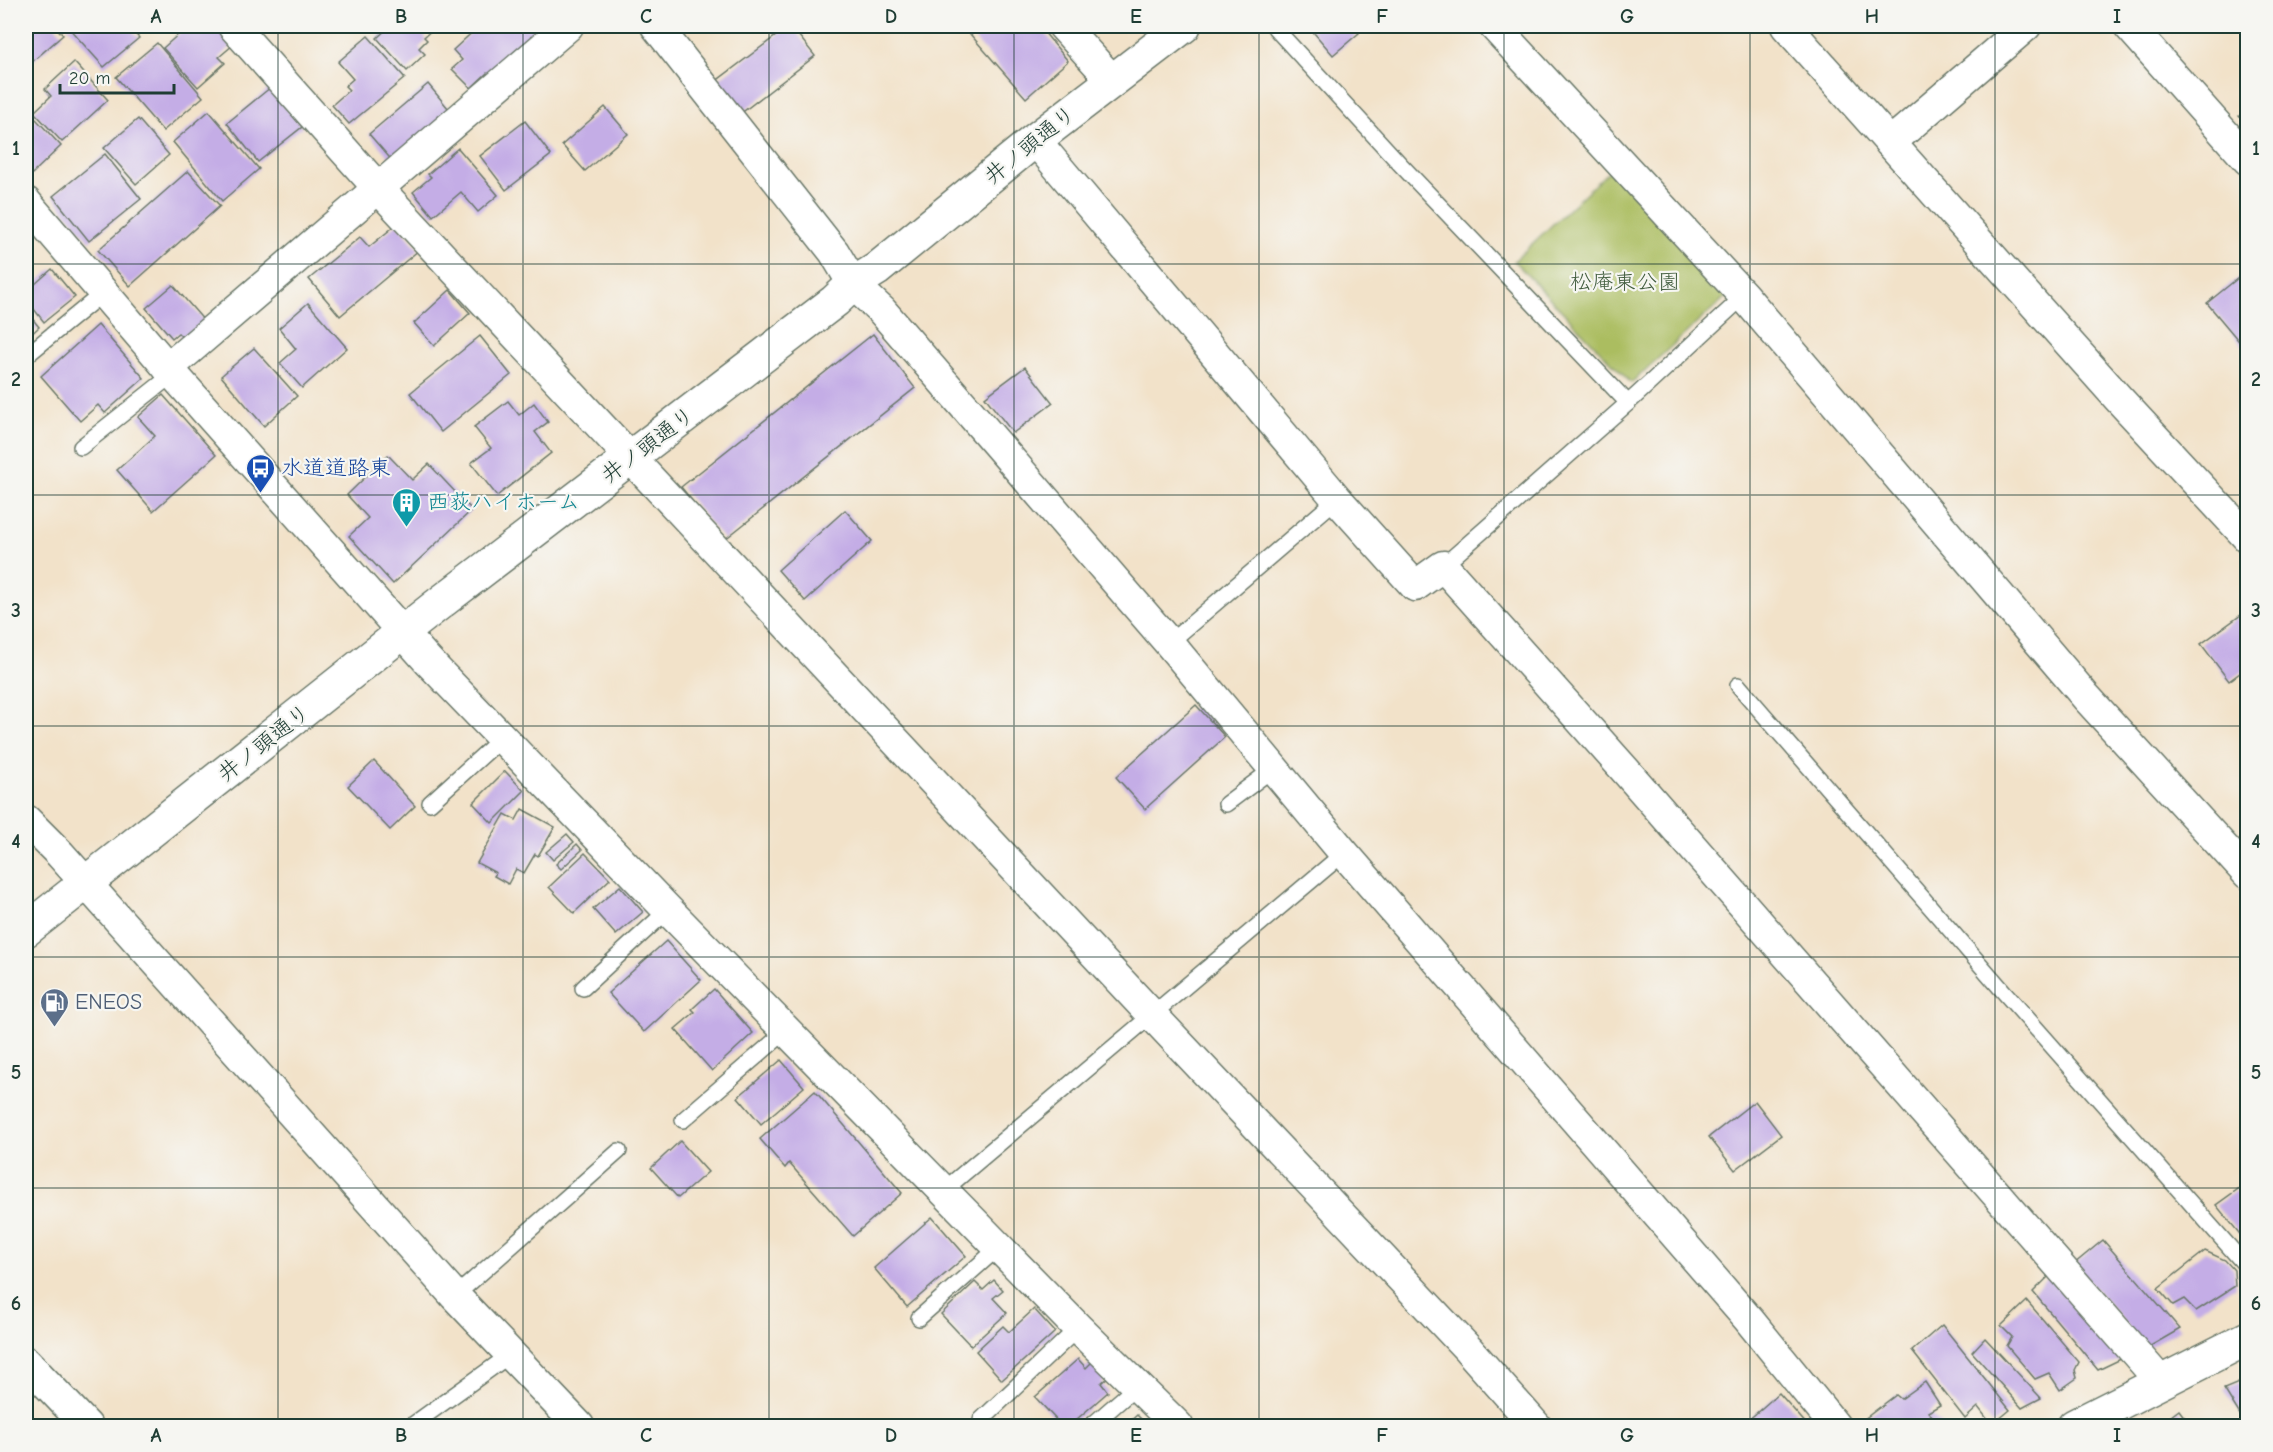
<svg xmlns="http://www.w3.org/2000/svg" width="2273" height="1452" viewBox="0 0 2273 1452" font-family="'Comic Neue','Klee One',sans-serif">
	<rect width="100%" height="100%" fill="#f6f6f2"/>
	<filter id="ink" filterUnits="userSpaceOnUse"><feTurbulence type="fractalNoise" baseFrequency=".0167" numOctaves="2"/><feDisplacementMap in="SourceGraphic" scale="12" xChannelSelector="R" yChannelSelector="G"/><feConvolveMatrix kernelMatrix="1 2 1 2 8 2 1 2 1" color-interpolation-filters="sRGB"/></filter>
	<filter id="wash" filterUnits="userSpaceOnUse"><feTurbulence type="fractalNoise" baseFrequency=".008" numOctaves="4" result="noise"/><feDisplacementMap in="SourceGraphic" scale="24" xChannelSelector="R" yChannelSelector="G"/><feGaussianBlur stdDeviation="1.35" result="paint"/><feColorMatrix in="noise" values="0 0 0 0 0 0 0 0 0 0 0 0 0 0 0 0 0 1.4 0 .05"/><feComposite in="paint" operator="in"/></filter>
	<g filter="url(#wash)">
		<rect width="100%" height="100%" fill="#f2e2c9"/>
		<path fill="#abbd61" stroke="#657d4a" stroke-width="1.5" d="M 1611,169 L 1728,295 L 1631,383 L 1514,261 Z"/>
		<g id="blocks">
			<g fill="#c4ade6">
				<path d="M 26,26 L 55,26 L 63,35 L 26,67 Z"/>
				<path d="M 67,26 L 128,26 L 139,38 L 104,67 Z"/>
				<path d="M 179,26 L 215,26 L 233,45 L 219,57 L 225,63 L 198,87 L 163,48 L 181,32 L 177,27 Z"/>
				<path d="M 390,26 L 436,26 L 424,37 L 427,40 L 419,48 L 425,54 L 407,71 L 377,38 Z"/>
				<path d="M 479,26 L 535,26 L 541,32 L 492,78 L 487,73 L 471,88 L 452,69 L 462,60 L 453,50 Z"/>
				<path d="M 789,26 L 791,26 L 815,56 L 740,114 L 715,82 Z"/>
				<path d="M 963,26 L 1039,26 L 1068,61 L 1026,98 Z"/>
				<path d="M 1308,26 L 1352,26 L 1359,33 L 1333,55 Z"/>
				<path d="M 368,36 L 405,78 L 349,124 L 332,105 L 349,90 L 345,86 L 353,79 L 338,62 Z"/>
				<path d="M 157,43 L 203,97 L 163,131 L 116,77 Z"/>
				<path d="M 74,62 L 108,100 L 62,142 L 34,112 L 51,96 L 45,89 Z"/>
				<path d="M 428,84 L 453,114 L 395,164 L 369,134 Z"/>
				<path d="M 271,87 L 302,127 L 258,162 L 227,123 Z"/>
				<path d="M 605,107 L 628,134 L 585,171 L 562,145 Z"/>
				<path d="M 2248,108 L 2248,126 L 2239,116 Z"/>
				<path d="M 209,111 L 259,169 L 222,201 L 173,142 Z"/>
				<path d="M 36,119 L 61,146 L 32,174 L 26,167 L 26,125 L 28,127 Z"/>
				<path d="M 138,119 L 169,155 L 136,184 L 104,148 Z"/>
				<path d="M 525,121 L 551,155 L 506,190 L 480,156 Z"/>
				<path d="M 458,148 L 498,195 L 478,212 L 461,192 L 433,216 L 413,192 L 431,177 L 428,174 Z"/>
				<path d="M 105,154 L 141,199 L 89,241 L 53,196 Z"/>
				<path d="M 188,171 L 220,206 L 130,286 L 98,250 Z"/>
				<path d="M 397,224 L 419,250 L 340,316 L 309,279 L 360,237 L 369,247 Z"/>
				<path d="M 52,269 L 75,297 L 44,322 L 26,299 L 26,292 Z"/>
				<path d="M 2248,270 L 2248,352 L 2207,303 Z"/>
				<path d="M 173,285 L 206,323 L 182,337 L 178,333 L 172,338 L 146,308 Z"/>
				<path d="M 450,290 L 470,313 L 434,346 L 414,323 Z"/>
				<path d="M 308,303 L 347,348 L 302,388 L 280,363 L 296,349 L 279,328 Z"/>
				<path d="M 26,311 L 39,327 L 26,339 Z"/>
				<path d="M 98,325 L 144,378 L 105,413 L 98,405 L 80,421 L 41,376 Z"/>
				<path d="M 873,334 L 915,388 L 724,540 L 681,487 Z"/>
				<path d="M 480,336 L 511,375 L 441,432 L 410,393 Z"/>
				<path d="M 254,348 L 297,396 L 264,426 L 221,376 Z"/>
				<path d="M 1025,367 L 1053,403 L 1013,433 L 985,397 Z"/>
				<path d="M 163,395 L 216,455 L 153,511 L 117,470 L 155,436 L 138,417 Z"/>
				<path d="M 508,401 L 519,415 L 534,403 L 548,422 L 535,432 L 551,453 L 497,496 L 471,463 L 491,448 L 474,427 Z"/>
				<path d="M 388,455 L 412,480 L 429,464 L 472,510 L 393,584 L 349,536 L 368,518 L 347,495 Z"/>
				<path d="M 845,510 L 872,541 L 805,601 L 778,570 Z"/>
				<path d="M 2248,610 L 2248,667 L 2229,681 L 2201,644 Z"/>
				<path d="M 1196,705 L 1225,737 L 1145,809 L 1116,777 Z"/>
				<path d="M 374,761 L 415,806 L 390,830 L 348,786 Z"/>
				<path d="M 505,771 L 524,791 L 492,823 L 473,803 Z"/>
				<path d="M 522,809 L 555,827 L 538,856 L 535,854 L 524,873 L 516,869 L 508,884 L 494,876 L 496,873 L 477,863 L 505,814 L 516,820 Z"/>
				<path d="M 567,834 L 574,842 L 553,860 L 546,852 Z"/>
				<path d="M 577,844 L 582,850 L 561,869 L 556,864 Z"/>
				<path d="M 585,853 L 610,879 L 574,913 L 549,887 Z"/>
				<path d="M 620,886 L 643,912 L 616,935 L 593,909 Z"/>
				<path d="M 666,941 L 701,980 L 644,1032 L 608,993 Z"/>
				<path d="M 714,989 L 753,1033 L 712,1071 L 675,1029 L 695,1012 L 692,1009 Z"/>
				<path d="M 781,1060 L 804,1087 L 761,1124 L 738,1097 Z"/>
				<path d="M 815,1091 L 902,1193 L 853,1236 L 789,1163 L 785,1168 L 760,1139 Z"/>
				<path d="M 1755,1101 L 1781,1135 L 1735,1170 L 1709,1137 Z"/>
				<path d="M 680,1141 L 708,1172 L 678,1198 L 651,1168 Z"/>
				<path d="M 2248,1182 L 2248,1244 L 2216,1205 Z"/>
				<path d="M 932,1217 L 966,1256 L 907,1307 L 874,1268 Z"/>
				<path d="M 2103,1240 L 2180,1329 L 2147,1348 L 2074,1264 Z"/>
				<path d="M 2205,1251 L 2225,1260 L 2234,1270 L 2235,1286 L 2196,1311 L 2184,1299 L 2173,1305 L 2158,1288 Z"/>
				<path d="M 2049,1276 L 2121,1359 L 2098,1370 L 2033,1292 Z"/>
				<path d="M 994,1280 L 1003,1290 L 993,1298 L 1007,1313 L 971,1346 L 941,1314 L 975,1282 L 983,1290 Z"/>
				<path d="M 2027,1301 L 2079,1362 L 2075,1370 L 2077,1378 L 2060,1390 L 2049,1373 L 2035,1379 L 2007,1346 L 2012,1337 L 2001,1326 Z"/>
				<path d="M 1034,1309 L 1055,1332 L 1002,1380 L 976,1351 L 1003,1326 L 1009,1332 Z"/>
				<path d="M 1942,1325 L 2010,1410 L 1992,1425 L 1978,1407 L 1965,1419 L 1912,1351 Z"/>
				<path d="M 1985,1338 L 2041,1398 L 2022,1408 L 1972,1352 Z"/>
				<path d="M 1078,1359 L 1086,1368 L 1094,1360 L 1109,1376 L 1101,1383 L 1108,1392 L 1069,1426 L 1062,1426 L 1035,1397 Z"/>
				<path d="M 2248,1379 L 2248,1426 L 2247,1426 L 2224,1389 Z"/>
				<path d="M 1925,1382 L 1940,1405 L 1928,1412 L 1943,1426 L 1862,1426 L 1859,1423 L 1896,1395 L 1901,1399 Z"/>
				<path d="M 1779,1393 L 1808,1426 L 1748,1426 L 1745,1423 Z"/>
				<path d="M 2179,1410 L 2191,1426 L 2158,1426 Z"/>
				<path d="M 1137,1415 L 1148,1426 L 1125,1426 Z"/>
			</g>
		</g>
	</g>
	<g filter="url(#ink)">
		<use href="#blocks" fill-opacity="0" stroke="#697768" stroke-width="1.5"/>
		<g fill="none" stroke-linecap="round" stroke-linejoin="round">
			<defs>
				<g id="lane">
					<path d="M 1275,28 L 1401,165 L 1628,403 L 1744,296"/>
					<path d="M 26,356 L 103,293"/>
					<path d="M 81,447 L 173,374"/>
					<path d="M 1443,566 L 1628,403"/>
					<path d="M 1169,643 L 1337,499"/>
					<path d="M 1738,685 L 2004,992 L 2248,1268"/>
					<path d="M 430,803 L 502,738"/>
					<path d="M 1226,804 L 1274,768"/>
					<path d="M 583,988 L 668,910"/>
					<path d="M 683,1120 L 787,1030"/>
					<path d="M 944,1190 L 1344,853"/>
					<path d="M 455,1296 L 619,1151"/>
					<path d="M 919,1318 L 999,1247"/>
					<path d="M 981,1420 L 1078,1328"/>
					<path d="M 411,1426 L 511,1354"/>
					<path d="M 1091,1426 L 1137,1386"/>
				</g>
				<g id="street">
					<path d="M 233,26 L 378,188 L 1151,1014 L 1468,1349 L 1536,1426"/>
					<path d="M 656,26 L 834,252 L 853,284 L 882,311 L 1169,643 L 1344,853 L 1749,1320 L 1835,1426"/>
					<path d="M 1063,26 L 1112,80"/>
					<path d="M 1494,26 L 1744,296 L 2086,697 L 2248,874"/>
					<path d="M 1786,26 L 2118,398 L 2248,538"/>
					<path d="M 2129,26 L 2248,160"/>
					<path d="M 1035,140 L 1337,499 L 1415,586 L 1443,566 L 1625,770 L 2161,1382"/>
					<path d="M 1890,143 L 2026,26"/>
					<path d="M 26,202 L 173,374 L 429,662 L 668,910 L 1078,1328 L 1178,1426"/>
					<path d="M 168,368 L 568,26"/>
					<path d="M 26,820 L 60,854 L 455,1296 L 579,1426"/>
					<path d="M 26,1362 L 87,1426"/>
				</g>
				<g id="primary">
					<path d="M 26,930 L 436,606 L 835,301 L 853,284 L 877,269 L 1035,140 L 1184,26"/>
					<path d="M 2074,1426 L 2248,1338"/>
				</g>
			</defs>
			<use href="#lane" stroke="#697768" stroke-width="18"/>
			<use href="#street" stroke="#697768" stroke-width="33"/>
			<use href="#primary" stroke="#697768" stroke-width="36"/>
			<use href="#lane" stroke="#fff" stroke-width="15"/>
			<use href="#street" stroke="#fff" stroke-width="30"/>
			<use href="#primary" stroke="#fff" stroke-width="33"/>
		</g>
	</g>
	<path fill="none" stroke="#1f3d34" stroke-width="1.5" stroke-opacity="0.55" d="M 278,26 L 278,1426M 523,26 L 523,1426M 769,26 L 769,1426M 1014,26 L 1014,1426M 1259,26 L 1259,1426M 1504,26 L 1504,1426M 1750,26 L 1750,1426M 1995,26 L 1995,1426M 26,264 L 2248,264M 26,495 L 2248,495M 26,726 L 2248,726M 26,957 L 2248,957M 26,1188 L 2248,1188"/>
	<defs>
		<symbol id="bus-pin" viewBox="-11 -11 22 30"><path d="M0 17L-7.5 6A9.5 9.5 0 1 1 7.5 6Z" fill="#1a4fb4" stroke="#f6f6f2"/><path d="M-5-6H5V4H4V6H2V4H-2V6H-4V4H-5ZM-3.5-4V0h7V-4ZM-3.5 1.2v1.5H-2V1.2ZM2 1.2v1.5H3.5V1.2Z" fill="#fff"/></symbol>
		<symbol id="building-pin" viewBox="-11 -11 22 30"><path d="M0 17L-7.5 6A9.5 9.5 0 1 1 7.5 6Z" fill="#0f9aa8" stroke="#f6f6f2"/><path d="M-4-6H4V6H1V3H-1V6H-4ZM-2.5-4.3h1.7v1.8h-1.7ZM.8-4.3h1.7v1.8H.8ZM-2.5-1h1.7V.8h-1.7ZM.8-1h1.7V.8H.8Z" fill="#fff"/></symbol>
		<symbol id="fuel-pin" viewBox="-11 -11 22 30"><path d="M0 17L-7.5 6A9.5 9.5 0 1 1 7.5 6Z" fill="#5c6f8a" stroke="#f6f6f2"/><path d="M-5.5-6h7V0h2V4h1.3V-2.5L3-4.5l.8-.8L6-3V5H2.5V1h-1V6h-7ZM-4.2-4.7v3.2H.2V-4.7Z" fill="#fff"/></symbol>
	</defs>
	<g fill-rule="evenodd">
		<use href="#bus-pin" x="244" y="452" width="33" height="45"/>
		<use href="#building-pin" x="390" y="486" width="33" height="45"/>
		<use href="#fuel-pin" x="38" y="986" width="33" height="45"/>
	</g>
	<g text-anchor="middle" dominant-baseline="central" stroke-width="4.5" stroke-linejoin="round" paint-order="stroke">
		<g font-size="22" fill="#1f3d34" stroke="#f6f6f2">
			<text transform="translate(1030 145) rotate(-39)">井ノ頭通り</text>
			<text transform="translate(648 445) rotate(-37)">井ノ頭通り</text>
			<text transform="translate(264 743) rotate(-38)">井ノ頭通り</text>
		</g>
		<g font-size="22" fill="#425d3f" stroke="#f6f6f2">
			<text x="1625" y="282">松庵東公園</text>
		</g>
		<g font-size="22" fill="#164399" stroke="#f6f6f2" text-anchor="start">
			<text x="281" y="468">水道道路東</text>
		</g>
		<g font-size="22" fill="#0d838f" stroke="#f6f6f2" text-anchor="start">
			<text x="427" y="502">西荻ハイホーム</text>
		</g>
		<g font-size="22" fill="#4e5e75" stroke="#f6f6f2" text-anchor="start">
			<text x="75" y="1002">ENEOS</text>
		</g>
	</g>
	<rect width="2273" height="1452" fill="none" stroke="#f6f6f2" stroke-width="66"/>
	<path d="M60 84v9h114v-9" fill="none" stroke="#1f3d34" stroke-width="3"/>
	<text x="69" y="84" font-size="18" fill="#1f3d34" stroke="#f6f6f2" stroke-width="4.5" paint-order="stroke">20 m</text>
	<rect x="33" y="33" width="2207" height="1386" fill="none" stroke="#1f3d34" stroke-width="2"/>
	<g font-size="20" text-anchor="middle" font-weight="bold" fill="#1f3d34">
		<text x="156" y="23">A</text>
		<text x="401" y="23">B</text>
		<text x="646" y="23">C</text>
		<text x="891" y="23">D</text>
		<text x="1136" y="23">E</text>
		<text x="1382" y="23">F</text>
		<text x="1627" y="23">G</text>
		<text x="1872" y="23">H</text>
		<text x="2117" y="23">I</text>
		<text x="16" y="155">1</text>
		<text x="2256" y="155">1</text>
		<text x="16" y="386">2</text>
		<text x="2256" y="386">2</text>
		<text x="16" y="617">3</text>
		<text x="2256" y="617">3</text>
		<text x="16" y="848">4</text>
		<text x="2256" y="848">4</text>
		<text x="16" y="1079">5</text>
		<text x="2256" y="1079">5</text>
		<text x="16" y="1310">6</text>
		<text x="2256" y="1310">6</text>
		<text x="156" y="1442">A</text>
		<text x="401" y="1442">B</text>
		<text x="646" y="1442">C</text>
		<text x="891" y="1442">D</text>
		<text x="1136" y="1442">E</text>
		<text x="1382" y="1442">F</text>
		<text x="1627" y="1442">G</text>
		<text x="1872" y="1442">H</text>
		<text x="2117" y="1442">I</text>
	</g>
</svg>
